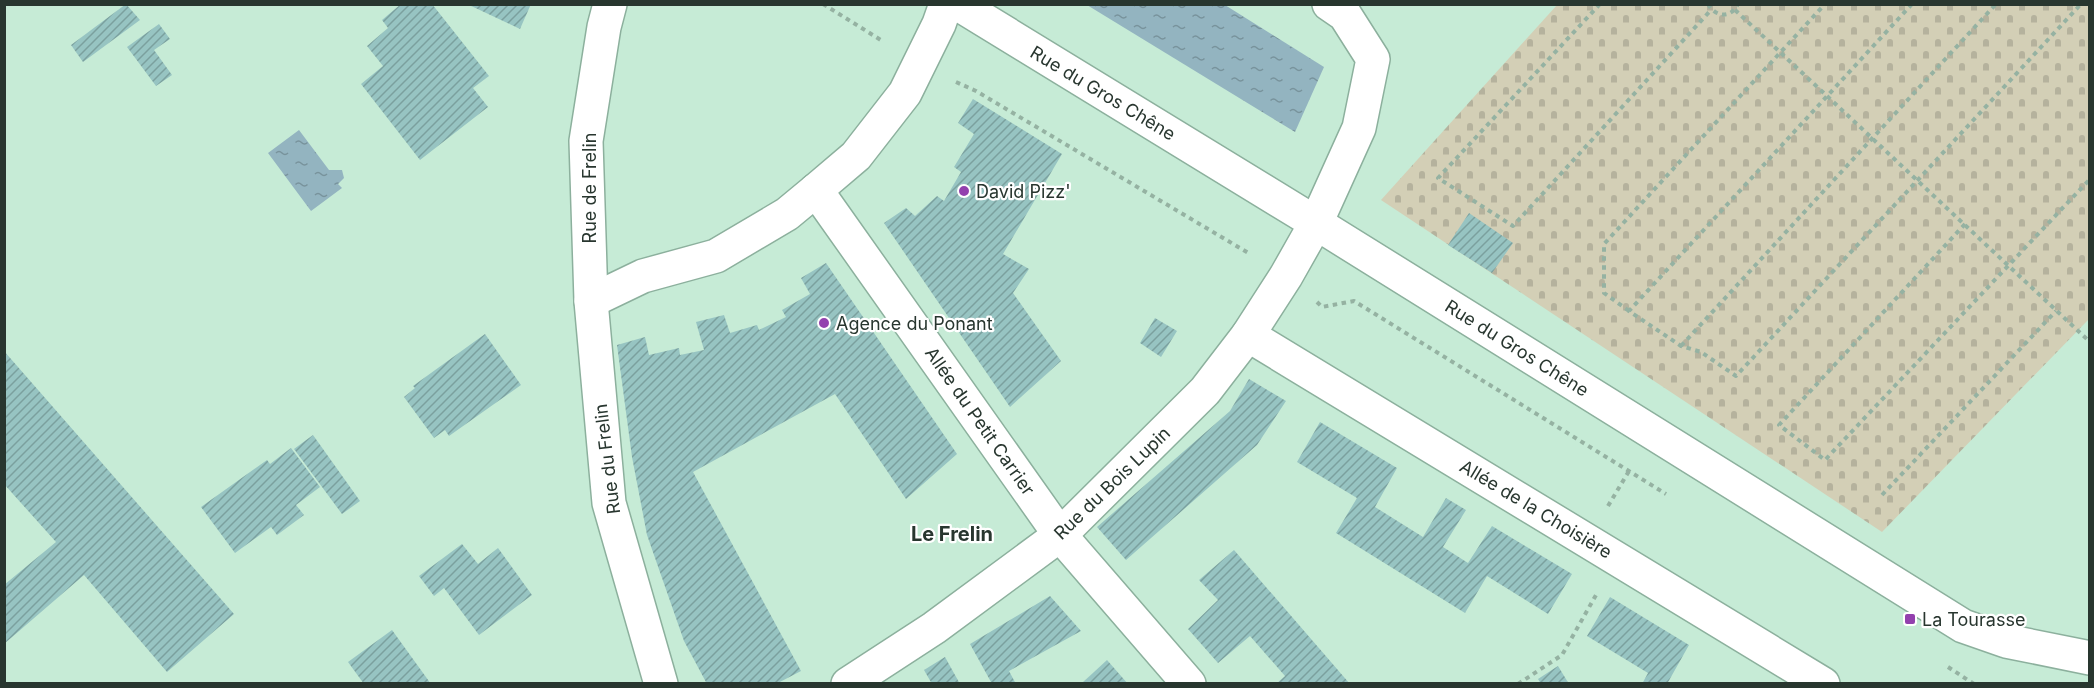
<svg xmlns="http://www.w3.org/2000/svg" width="2094" height="688" viewBox="0 0 2094 688" font-family="Inter,sans-serif">
	<defs>
		<pattern id="cemetery-stones" width="16" height="16" patternUnits="userSpaceOnUse" patternTransform="scale(1.5)"><rect width="16" height="16" fill="#d3cfb6"/><path d="M2 7V4a2 2 0 0 1 4 0v3zM10 15v-3a2 2 0 0 1 4 0v3z" fill="#b5b29d"/></pattern>
		<pattern id="water-ripples" width="26" height="14" patternUnits="userSpaceOnUse" patternTransform="scale(1.5)"><rect width="26" height="14" fill="#93b4c0"/><path d="M2 4q2-2 4 0t4 0M15 11q2-2 4 0t4 0" fill="none" stroke="#78939c"/></pattern>
		<pattern id="building-hatch" width="6" height="6" patternUnits="userSpaceOnUse" patternTransform="scale(1.5)"><rect width="6" height="6" fill="#97c4c2"/><path d="M-1 1l2-2M0 6l6-6M5 7l2-2" fill="none" stroke="#7ba09e"/></pattern>
	</defs>
	<rect width="100%" height="100%" fill="#c6ebd6"/>
	<path fill="url(#cemetery-stones)" d="M 1557,5 L 2089,5 L 2089,319 L 1882,532 L 1381,200 Z"/>
	<g fill="url(#water-ripples)">
		<path d="M 1087,5 L 1225,5 L 1324,67 L 1295,132 Z"/>
		<path d="M 299,130 L 329,170 L 342,170 L 344,178 L 338,184 L 342,188 L 311,211 L 268,153 Z"/>
	</g>
	<g fill="url(#building-hatch)">
		<path d="M 126,4 L 140,20 L 83,62 L 71,45 Z"/>
		<path d="M 401,4 L 432,4 L 489,76 L 473,88 L 488,107 L 420,160 L 361,84 L 383,66 L 367,46 L 388,28 L 382,20 Z"/>
		<path d="M 467,4 L 531,4 L 520,29 Z"/>
		<path d="M 159,24 L 170,39 L 154,50 L 172,75 L 156,86 L 127,47 Z"/>
		<path d="M 973,99 L 1062,154 L 1003,254 L 1029,269 L 1013,293 L 1061,361 L 1010,407 L 884,223 L 906,208 L 915,216 L 937,196 L 944,201 L 961,172 L 954,167 L 974,134 L 958,123 Z"/>
		<path d="M 1469,213 L 1513,243 L 1492,273 L 1448,245 Z"/>
		<path d="M 826,263 L 957,454 L 906,499 L 835,394 L 693,472 L 801,671 L 776,684 L 707,684 L 684,641 L 647,535 L 632,457 L 617,345 L 645,337 L 649,355 L 679,348 L 680,355 L 704,350 L 696,322 L 724,315 L 730,333 L 757,325 L 759,330 L 786,317 L 782,310 L 810,294 L 801,278 Z"/>
		<path d="M 1155,318 L 1177,331 L 1161,357 L 1140,343 Z"/>
		<path d="M 485,334 L 521,385 L 449,436 L 445,430 L 434,438 L 404,397 L 415,388 L 413,386 Z"/>
		<path d="M 4,351 L 234,614 L 167,672 L 84,575 L 4,644 L 4,585 L 56,542 L 4,484 Z"/>
		<path d="M 1249,379 L 1286,401 L 1257,445 L 1126,560 L 1097,527 L 1230,411 Z"/>
		<path d="M 1320,422 L 1397,468 L 1375,507 L 1423,537 L 1446,498 L 1466,510 L 1443,547 L 1468,563 L 1492,526 L 1572,574 L 1548,614 L 1487,576 L 1465,613 L 1336,533 L 1357,498 L 1297,462 Z"/>
		<path d="M 313,435 L 360,501 L 342,514 L 294,449 Z"/>
		<path d="M 291,448 L 320,487 L 296,505 L 304,515 L 277,535 L 271,527 L 235,553 L 201,507 L 267,460 L 270,464 Z"/>
		<path d="M 462,544 L 478,564 L 498,548 L 532,595 L 479,635 L 444,588 L 434,596 L 419,576 Z"/>
		<path d="M 1234,550 L 1350,684 L 1276,684 L 1285,676 L 1250,636 L 1218,663 L 1188,629 L 1218,600 L 1199,580 Z"/>
		<path d="M 1050,596 L 1081,631 L 1009,671 L 1016,684 L 988,684 L 991,682 L 970,644 Z"/>
		<path d="M 1610,597 L 1689,645 L 1667,684 L 1642,684 L 1648,673 L 1587,636 Z"/>
		<path d="M 392,630 L 431,684 L 364,684 L 348,662 Z"/>
		<path d="M 945,657 L 960,684 L 932,684 L 924,670 Z"/>
		<path d="M 1107,660 L 1128,684 L 1081,684 Z"/>
		<path d="M 1558,666 L 1569,684 L 1541,684 L 1538,679 Z"/>
	</g>
	<g fill="none" stroke-linecap="round" stroke-linejoin="round">
		<defs>
			<g id="minor">
				<path d="M 610,4 L 604,27 L 586,141 L 591,301 L 609,503 L 661,684"/>
				<path d="M 958,4 L 1316,223 L 1963,626 L 2006,641 L 2090,658"/>
				<path d="M 816,190 L 1060,535 L 1189,684"/>
				<path d="M 591,301 L 643,276 L 716,256 L 787,214 L 816,190 L 856,156 L 905,93 L 939,24 L 946,4"/>
				<path d="M 1248,335 L 1823,684"/>
				<path d="M 848,684 L 934,628 L 1060,535 L 1205,391 L 1248,335 L 1286,276 L 1316,223 L 1359,128 L 1373,59 L 1345,15 L 1329,4"/>
			</g>
		</defs>
		<use href="#minor" stroke="#8cb09d" stroke-width="36"/>
		<g stroke="#95b2a2" stroke-width="4" stroke-dasharray="4.5 4.5" stroke-linecap="butt">
			<path d="M 823,4 L 884,42"/>
			<path d="M 1600,4 L 1438,178 L 1513,226 L 1711,10"/>
			<path d="M 1708,4 C 1715,17 1731,19 1738,4"/>
			<path d="M 1912,4 L 1629,311 L 1681,346 L 1701,352 L 1736,376 L 2081,4"/>
			<path d="M 1735,10 L 2090,342"/>
			<path d="M 956,82 L 976,91 L 1250,254"/>
			<path d="M 1965,224 L 1779,425 L 1825,460 L 2090,179"/>
			<path d="M 1317,302 L 1322,307 L 1354,301 L 1666,494"/>
			<path d="M 1629,311 L 1604,293 L 1604,244 L 1825,4"/>
			<path d="M 1681,346 L 1996,4"/>
			<path d="M 1882,495 L 2056,311"/>
			<path d="M 1608,506 L 1629,471"/>
			<path d="M 1948,667 L 1974,684"/>
			<path d="M 1518,684 L 1562,655 L 1596,595"/>
		</g>
		<use href="#minor" stroke="#fff" stroke-width="33"/>
	</g>
	<g fill="#9340ae" stroke="#fff" stroke-width="2">
		<circle cx="964" cy="191" r="6"/>
		<circle cx="824" cy="323" r="6"/>
		<rect x="1904" y="613" width="12" height="12" rx="3"/>
	</g>
	<g text-anchor="middle" dominant-baseline="central" stroke-width="4.5" stroke-linejoin="round" paint-order="stroke">
		<g font-size="18" fill="#28362f" stroke="#fff">
			<text transform="translate(1103 93) rotate(31)">Rue du Gros Chêne</text>
			<text transform="translate(589 188) rotate(-90)">Rue de Frelin</text>
			<text transform="translate(1517 348) rotate(32)">Rue du Gros Chêne</text>
			<text transform="translate(980 421) rotate(55)">Allée du Petit Carrier</text>
			<text transform="translate(607 459) rotate(-97)">Rue du Frelin</text>
			<text transform="translate(1112 483) rotate(-44)">Rue du Bois Lupin</text>
			<text transform="translate(1536 509) rotate(31)">Allée de la Choisière</text>
		</g>
		<g font-size="18" fill="#28362f" stroke="#fff" text-anchor="start">
			<text x="976" y="191">David Pizz'</text>
			<text x="836" y="323">Agence du Ponant</text>
			<text x="1922" y="619">La Tourasse</text>
		</g>
		<g font-size="20" font-weight="bold" fill="#28362f" stroke="#fff">
			<text x="952" y="534">Le Frelin</text>
		</g>
	</g>
	<rect width="2094" height="688" fill="none" stroke="#28362f" stroke-width="12"/>
</svg>
